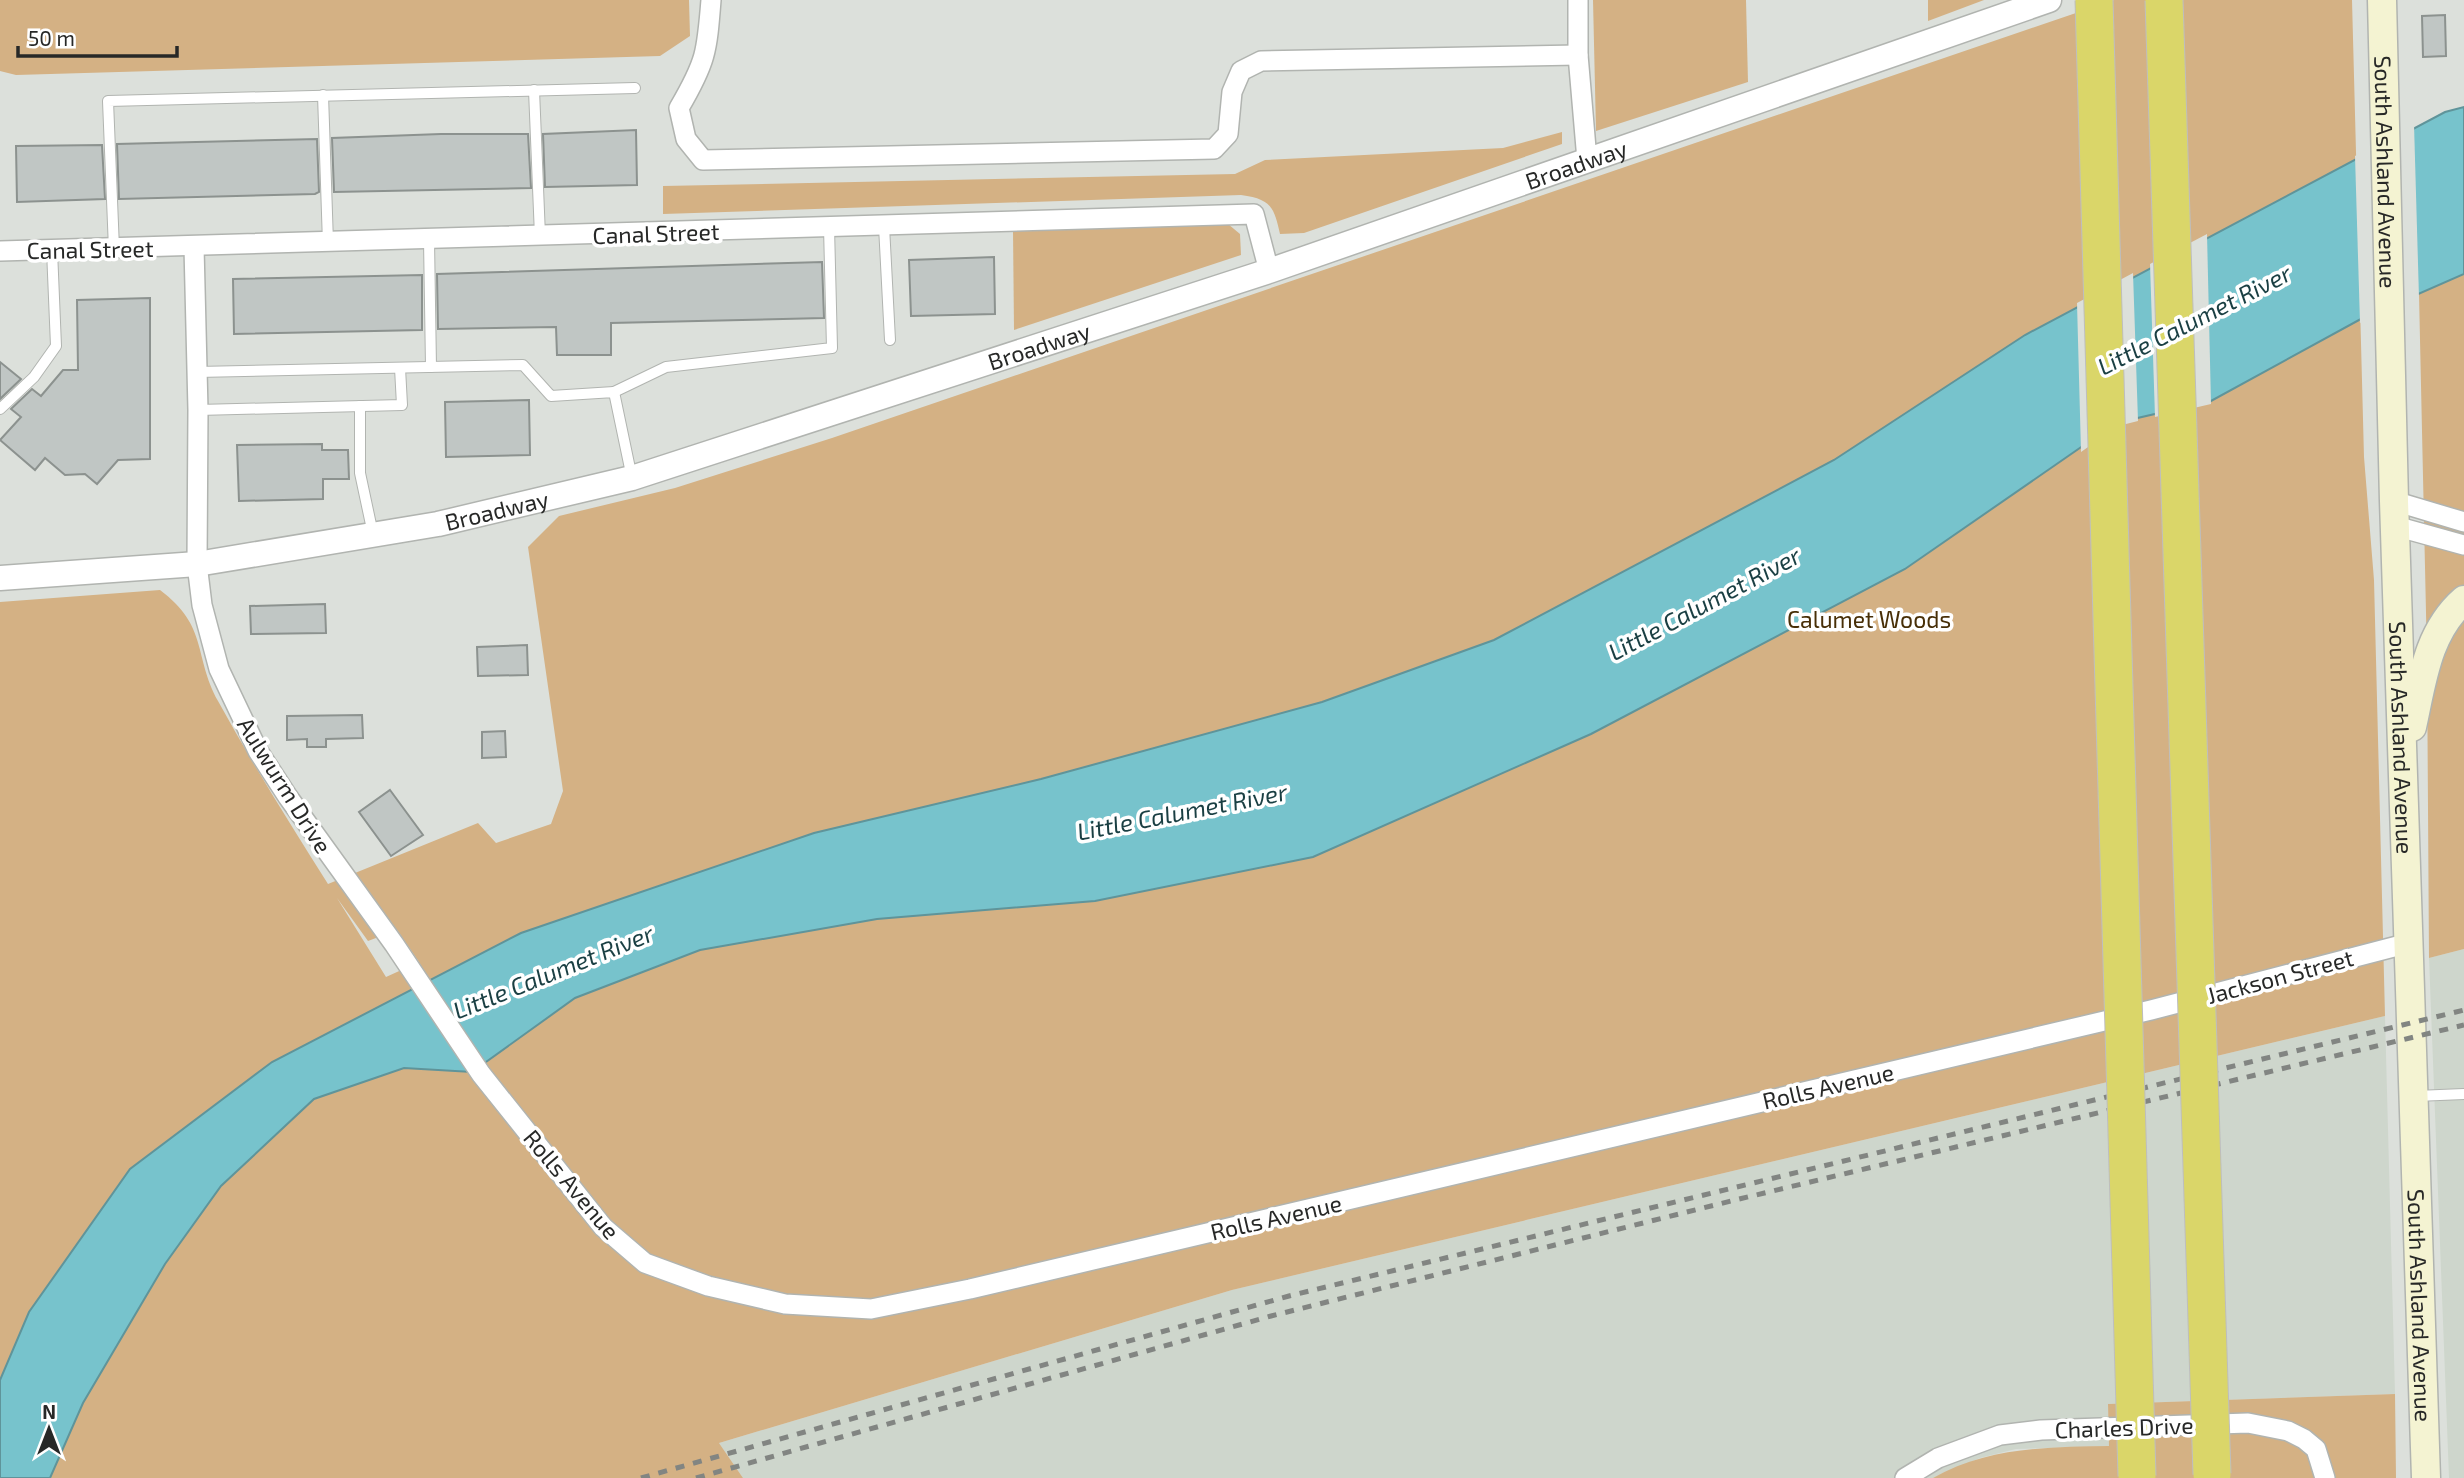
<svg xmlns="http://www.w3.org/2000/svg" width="2464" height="1478" viewBox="0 0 2464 1478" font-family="'Exo 2',sans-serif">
	<rect width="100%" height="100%" fill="#dce0db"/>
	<g fill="#ced6cc">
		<path d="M 2464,949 L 2464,1478 L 2449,1478 L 2429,958 Z"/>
		<path d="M 2385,1016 L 2395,1394 L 2108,1404 L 2110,1446 L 2016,1449 L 1980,1458 L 1933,1478 L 743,1478 L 719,1443 L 1232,1290 Z"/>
	</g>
	<g fill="#d4b184" fill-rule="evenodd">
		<path d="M 0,0 L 689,0 L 690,36 L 660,56 L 16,75 L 0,71 Z"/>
		<path d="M 1593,0 L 1746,0 L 1748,82 L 1596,131 Z"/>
		<path d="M 1928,0 L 1984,0 L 1928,21 Z"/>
		<path d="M 2114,0 L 2352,0 L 2364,457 L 2374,580 L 2385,1016 L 1232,1290 L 719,1443 L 743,1478 L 0,1478 L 0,602 L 160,590 C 209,627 193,655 218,701 C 252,763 290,824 328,884 L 478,823 L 496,843 L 551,824 L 563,791 L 528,547 L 559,516 L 675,488 L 832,438 ZM 337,898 L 368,941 L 397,930 L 419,962 L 386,977 Z"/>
		<path d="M 1562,132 L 1562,144 L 1304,233 L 1280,234 C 1274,206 1270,199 1241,195 L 663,214 L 663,186 L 1235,174 L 1265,160 L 1503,148 Z"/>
		<path d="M 1228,224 L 1240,234 L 1241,255 L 1014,330 L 1013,231 Z"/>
		<path d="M 2464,274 L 2464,949 L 2429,958 L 2427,658 L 2419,294 Z"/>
		<path d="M 2395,1394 L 2396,1478 L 1933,1478 C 1987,1447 2048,1447 2109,1446 L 2108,1404 Z"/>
	</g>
	<path fill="#77c3cc" stroke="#5f949a" stroke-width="2" d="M 2464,107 L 2464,274 L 2359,320 L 2211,401 L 2116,423 L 1905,569 L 1591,734 L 1313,857 L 1095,901 L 877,919 L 700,950 L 575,998 L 472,1072 L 404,1068 L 314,1099 L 221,1186 L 165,1264 L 83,1403 L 50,1478 L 0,1478 L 0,1380 L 29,1312 L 130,1169 L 272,1062 L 521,933 L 814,833 L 1041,779 L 1322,702 L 1494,640 L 1834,460 L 2025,335 L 2445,112 Z"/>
	<g fill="#dce0db">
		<path d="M 2414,124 L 2419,298 L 2360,323 L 2355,156 Z"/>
		<path d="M 2207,234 L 2211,404 L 2155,417 L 2150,264 Z"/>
		<path d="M 2133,273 L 2138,421 L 2118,426 L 2081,452 L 2077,303 Z"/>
	</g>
	<g fill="#c0c6c4" stroke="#8c928f" stroke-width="2">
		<path d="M 2445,15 L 2446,56 L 2423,57 L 2422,16 Z"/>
		<path d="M 636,130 L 637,185 L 545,187 L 543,134 Z"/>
		<path d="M 441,134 L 528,134 L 531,188 L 334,192 L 332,138 Z"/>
		<path d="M 317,139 L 319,192 L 315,194 L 119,199 L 117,144 Z"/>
		<path d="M 102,145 L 105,199 L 17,202 L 16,146 Z"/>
		<path d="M 994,257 L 995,314 L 911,316 L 909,260 Z"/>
		<path d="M 822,262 L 824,318 L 611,323 L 611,355 L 557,355 L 556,327 L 438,329 L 437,274 Z"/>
		<path d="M 422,275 L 422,330 L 234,334 L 233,279 Z"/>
		<path d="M 150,298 L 150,459 L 118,460 L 97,484 L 85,474 L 65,475 L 45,458 L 35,470 L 0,440 L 21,417 L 11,409 L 32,389 L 41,396 L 63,370 L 78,370 L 77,300 Z"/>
		<path d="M 0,362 L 21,379 L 0,399 Z"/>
		<path d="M 529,400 L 530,455 L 446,457 L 445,402 Z"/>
		<path d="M 322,444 L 322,450 L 348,450 L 349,479 L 323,479 L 323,499 L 239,501 L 237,445 Z"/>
		<path d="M 325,604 L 326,633 L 251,634 L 250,606 Z"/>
		<path d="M 527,645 L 528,675 L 478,676 L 477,647 Z"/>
		<path d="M 362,715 L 363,738 L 326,739 L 326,747 L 307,747 L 307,739 L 287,740 L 287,716 Z"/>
		<path d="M 505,731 L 506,757 L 482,758 L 482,732 Z"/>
		<path d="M 390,790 L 423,835 L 391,856 L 359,812 Z"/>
	</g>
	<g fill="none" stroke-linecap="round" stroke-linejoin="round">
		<defs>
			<g id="service">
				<path d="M 534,90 L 540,236"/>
				<path d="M 323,95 L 328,243"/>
				<path d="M 884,226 L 890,340"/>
				<path d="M 429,240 L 431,367"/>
				<path d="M 114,249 L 108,101 L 635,88"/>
				<path d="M 197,372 L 523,365 L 551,396 L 614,392 L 632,478"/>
				<path d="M 614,392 L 666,367 L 832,348 L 829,227"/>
				<path d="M 360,406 L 360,473 L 373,534"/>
				<path d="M 0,409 L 34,377 L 56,346 L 52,250"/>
				<path d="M 198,410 L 402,405 L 400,368"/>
				<path d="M 2416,1096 L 2464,1094"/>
			</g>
			<g id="minor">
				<path d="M 711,0 C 707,52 706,62 679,108 L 686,139 L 703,160 L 1214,149 L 1228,134 L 1232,92 L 1241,71 L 1261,61 L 1578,55"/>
				<path d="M 1578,0 L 1578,55 L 1587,160"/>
				<path d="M 194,247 L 198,410 L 197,564 L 202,605 L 219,669 L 258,751 L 288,797 L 394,944 L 481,1074 L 603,1227 L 645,1263 L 708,1286 L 785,1304 L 871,1309 L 970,1289 L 2151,1010 L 2409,943"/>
				<path d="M 0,251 L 1254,214 L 1269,271"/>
				<path d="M 2394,501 L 2464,522"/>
				<path d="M 2395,526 L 2464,545"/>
				<path d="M 1905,1478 L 1938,1458 L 2000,1435 L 2041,1430 L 2248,1423 L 2288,1431 L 2304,1439 L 2316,1449 L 2325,1478"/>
			</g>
			<g id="tertiary">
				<path id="s1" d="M 0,578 L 197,564 L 438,524 L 632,478 L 1269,271 L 2049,0"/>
			</g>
			<g id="secondary">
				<path id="s2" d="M 2382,0 L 2394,501 L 2426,1478"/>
				<path d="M 2412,727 C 2422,682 2427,632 2464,600"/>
			</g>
		</defs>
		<use href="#service" stroke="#b1b4b0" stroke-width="12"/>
		<use href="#minor" stroke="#b1b4b0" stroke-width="22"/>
		<use href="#tertiary" stroke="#b1b4b0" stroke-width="27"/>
		<use href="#secondary" stroke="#b1b4b0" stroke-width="31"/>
		<use href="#service" stroke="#fff" stroke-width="10"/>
		<use href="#minor" stroke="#fff" stroke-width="19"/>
		<use href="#tertiary" stroke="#fff" stroke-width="24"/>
		<use href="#secondary" stroke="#f4f3d2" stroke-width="28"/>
		<g stroke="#828582" stroke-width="5" stroke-dasharray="9 9" stroke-linecap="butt">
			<path d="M 641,1478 L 1289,1296 L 2464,1010"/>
			<path d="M 696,1478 L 1271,1316 L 1731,1201 L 2464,1025"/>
		</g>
		<defs>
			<g id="motorway-bridge">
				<path d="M 2094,0 L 2137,1476"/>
				<path d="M 2164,0 L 2212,1474"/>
			</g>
		</defs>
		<use href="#motorway-bridge" stroke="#bebebe" stroke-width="39" stroke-linecap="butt"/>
		<use href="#motorway-bridge" stroke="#dad669" stroke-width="37"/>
	</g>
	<g text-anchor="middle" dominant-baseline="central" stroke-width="7" stroke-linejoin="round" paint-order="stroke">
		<g font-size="23" fill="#272827" stroke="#fff">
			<text stroke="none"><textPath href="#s1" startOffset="1636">Broadway</textPath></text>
			<text stroke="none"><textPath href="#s2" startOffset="172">South Ashland Avenue</textPath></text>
			<text transform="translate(656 233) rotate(-2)">Canal Street</text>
			<text transform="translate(90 249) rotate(-1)">Canal Street</text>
			<text stroke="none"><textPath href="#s1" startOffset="1069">Broadway</textPath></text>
			<text stroke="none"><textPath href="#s1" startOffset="502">Broadway</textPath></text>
			<text stroke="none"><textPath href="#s2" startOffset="738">South Ashland Avenue</textPath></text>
			<text transform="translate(285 785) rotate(58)">Aulwurm Drive</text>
			<text transform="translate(2280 976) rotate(-15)">Jackson Street</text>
			<text transform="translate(1828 1086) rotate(-13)">Rolls Avenue</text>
			<text transform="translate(572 1184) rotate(50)">Rolls Avenue</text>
			<text transform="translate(1276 1217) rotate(-13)">Rolls Avenue</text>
			<text stroke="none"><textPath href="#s2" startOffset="1306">South Ashland Avenue</textPath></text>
			<text transform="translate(2124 1427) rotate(-2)">Charles Drive</text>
		</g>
		<g font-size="23" fill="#482f07" stroke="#fff">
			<text x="1869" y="619">Calumet Woods</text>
		</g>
		<g font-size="24" font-style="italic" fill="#1a3f43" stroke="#fff">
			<text transform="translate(2194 319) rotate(-27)">Little Calumet River</text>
			<text transform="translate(1704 603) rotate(-28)">Little Calumet River</text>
			<text transform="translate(1182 811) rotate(-11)">Little Calumet River</text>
			<text transform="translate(553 971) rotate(-22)">Little Calumet River</text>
		</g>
	</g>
	<g transform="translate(49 1429)" stroke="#ffffff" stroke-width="5" paint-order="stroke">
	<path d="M0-5L12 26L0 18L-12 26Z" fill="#272827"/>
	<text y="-10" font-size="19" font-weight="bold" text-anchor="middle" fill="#272827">N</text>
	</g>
	<path d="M18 46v10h159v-10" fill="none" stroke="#272827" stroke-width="3.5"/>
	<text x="28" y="46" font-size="21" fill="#272827" stroke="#ffffff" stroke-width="5" paint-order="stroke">50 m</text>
</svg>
